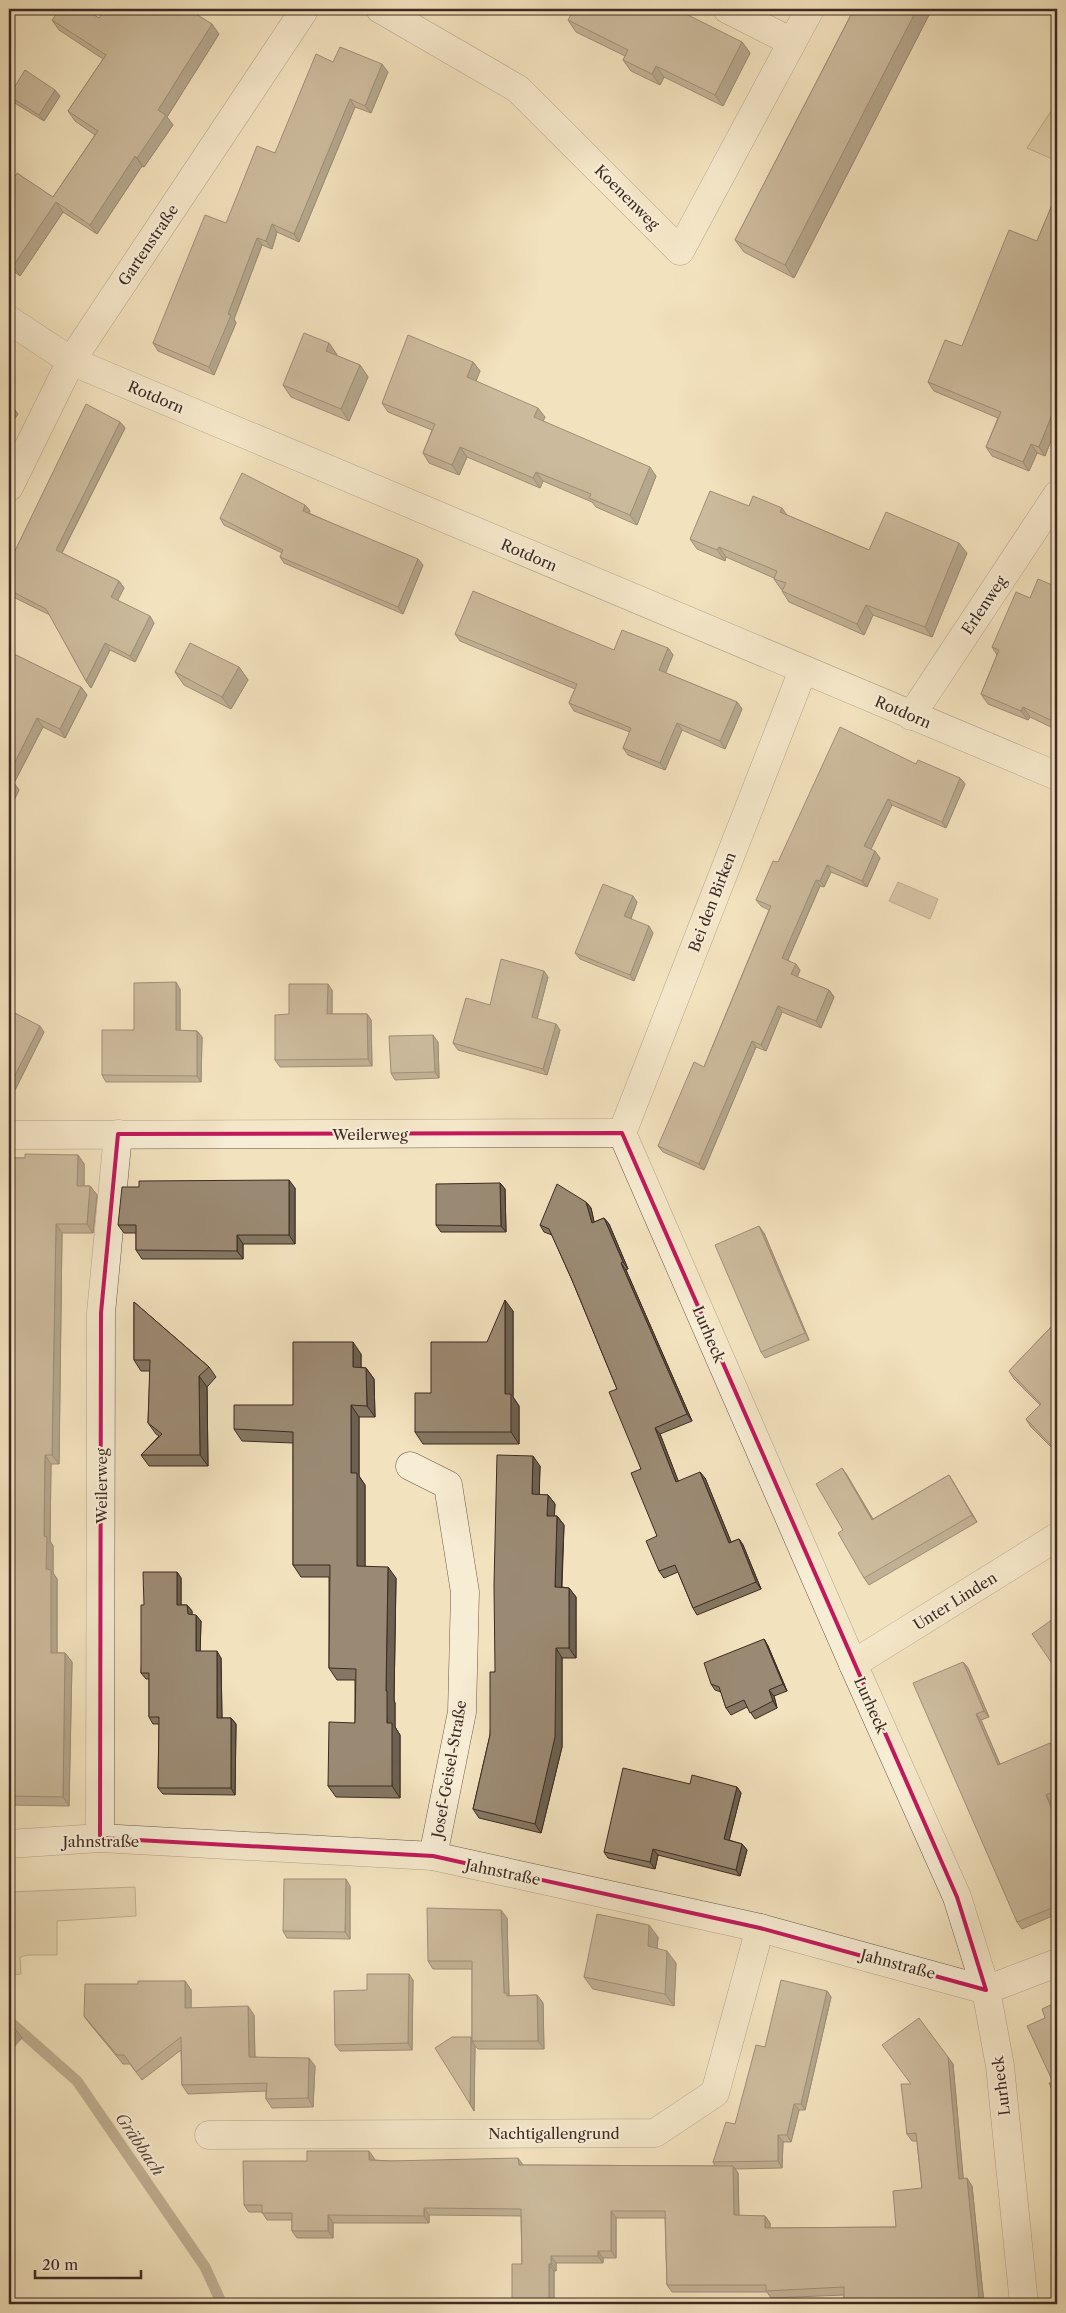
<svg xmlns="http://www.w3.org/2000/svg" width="1066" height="2313" viewBox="0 0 1066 2313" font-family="'Libre Caslon Text',serif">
	<rect width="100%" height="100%" fill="#f2e2bd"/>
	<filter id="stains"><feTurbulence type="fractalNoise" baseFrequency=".004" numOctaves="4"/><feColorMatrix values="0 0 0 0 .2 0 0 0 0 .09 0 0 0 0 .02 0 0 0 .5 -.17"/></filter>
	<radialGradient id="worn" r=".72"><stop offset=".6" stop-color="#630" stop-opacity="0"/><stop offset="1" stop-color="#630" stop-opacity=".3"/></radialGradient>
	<g fill="#d3c3a3" stroke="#887663">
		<path d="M 1057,102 L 1057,161 L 1027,148 Z"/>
		<path d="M 135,1887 L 136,1916 L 57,1921 L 57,1955 L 27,1955 L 20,1957 L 21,1974 L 9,1975 L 9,1892 Z"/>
	</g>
	<path fill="#b4a389" stroke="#847360" d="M 898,882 L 938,899 L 930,919 L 889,901 Z"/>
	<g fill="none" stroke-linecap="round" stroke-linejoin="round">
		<path stroke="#847360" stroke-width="11" d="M 9,2021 L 77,2081 L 205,2267 L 222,2304"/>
		<defs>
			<g id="street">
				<path d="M 380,9 L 518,89 L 680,251 L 810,9"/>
				<path d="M 727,9 L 792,42"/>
				<path d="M 9,320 L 71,361 L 1057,776"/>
				<path d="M 9,487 L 71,361 L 303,12"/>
				<path d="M 911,716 L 1057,495"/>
				<path d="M 622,1133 L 853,1664 L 957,1897 L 986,1990 L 1000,2066 L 1024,2304"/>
				<path d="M 622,1133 L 803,670"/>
				<path d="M 9,1135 L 622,1133"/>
				<path d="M 410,1466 L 448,1485 L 465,1592 L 462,1712 L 433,1856"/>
				<path d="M 853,1664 L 1057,1537"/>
				<path d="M 100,1838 L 101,1313 L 118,1134"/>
				<path d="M 9,1844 L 100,1838 L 433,1856 L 760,1928 L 986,1990"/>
				<path d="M 986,1990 L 1057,1963"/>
				<path d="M 209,2135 L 655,2133 L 715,2093 L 760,1928"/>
			</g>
		</defs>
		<use href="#street" stroke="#6a584a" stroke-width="29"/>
		<use href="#street" stroke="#f7ecd4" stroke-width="28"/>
	</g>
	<g fill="#857763" stroke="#3d2a23">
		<path d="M 854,9 L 932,9 L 794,278 L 744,252 L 735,240 Z"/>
		<path d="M 99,18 L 219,34 L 167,117 L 173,125 L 144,167 L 142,166 L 97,234 L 63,212 L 20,276 L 9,268 L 9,186 L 53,197 L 95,135 L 75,121 L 68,111 L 103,59 L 59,30 L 52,20 Z"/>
		<path d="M 568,20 L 742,42 L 750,53 L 723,106 L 664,77 L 660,85 L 631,71 L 623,60 L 625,56 L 576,32 Z"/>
		<path d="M 333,62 L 388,72 L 371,113 L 355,107 L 299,242 L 277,232 L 272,249 L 262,245 L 234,319 L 236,323 L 214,375 L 158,351 L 153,343 Z"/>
		<path d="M 9,96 L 60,96 L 44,121 L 13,102 Z"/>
		<path d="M 1057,193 L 1057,425 L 1045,456 L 1037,453 L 1029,471 L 992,456 L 986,447 L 998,418 L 934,391 L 928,382 L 962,346 L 1037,241 Z"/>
		<path d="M 329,343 L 337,355 L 337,356 L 360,365 L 368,377 L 349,421 L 291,397 L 283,385 Z"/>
		<path d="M 473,362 L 480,371 L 476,381 L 545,417 L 543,421 L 656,476 L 637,525 L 596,507 L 592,502 L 543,481 L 540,488 L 467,457 L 459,475 L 429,463 L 423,453 L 432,430 L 388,412 L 382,403 Z"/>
		<path d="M 120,422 L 125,428 L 62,553 L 119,581 L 124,588 L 117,600 L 154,623 L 135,662 L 110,650 L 91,688 L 86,681 L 50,615 L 9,595 L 9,563 Z"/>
		<path d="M 305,505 L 310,511 L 309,513 L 423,565 L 403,614 L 284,563 L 280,557 L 282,553 L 224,525 L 220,518 Z"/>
		<path d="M 749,506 L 787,515 L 869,550 L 967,553 L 932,637 L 873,615 L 864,635 L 789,602 L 782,591 L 783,590 L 781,589 L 774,579 L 774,578 L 726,557 L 725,561 L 697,549 L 690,539 Z"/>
		<path d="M 1057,587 L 1057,730 L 1030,717 L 1028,720 L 988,704 L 981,694 L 997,655 L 992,647 L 1030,598 Z"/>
		<path d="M 455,634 L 614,650 L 668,648 L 673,655 L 665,673 L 737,702 L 742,709 L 725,749 L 682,730 L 665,770 L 628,755 L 623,748 L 630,732 L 574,711 L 569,703 L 575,689 L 460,641 Z"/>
		<path d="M 9,655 L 81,687 L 87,695 L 65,738 L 43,727 L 14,783 L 19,790 L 9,810 Z"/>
		<path d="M 239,667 L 248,680 L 231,709 L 184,685 L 175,672 Z"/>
		<path d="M 916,764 L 960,778 L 965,784 L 946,828 L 892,805 L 871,849 L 880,858 L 867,887 L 831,872 L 824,887 L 820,886 L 788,960 L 800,970 L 797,977 L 829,990 L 834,997 L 821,1028 L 782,1012 L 766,1051 L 756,1047 L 704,1170 L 663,1152 L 658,1146 L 704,1067 L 769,910 L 761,906 L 756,900 L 778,862 Z"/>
		<path d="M 1057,852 L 1057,870 L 1052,863 Z"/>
		<path d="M 637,902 L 631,919 L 653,933 L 634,981 L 580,959 L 575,953 Z"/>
		<path d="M 548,977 L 537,1019 L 560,1030 L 547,1075 L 458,1050 L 453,1043 L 490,1005 Z"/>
		<path d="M 180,989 L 180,1031 L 197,1031 L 202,1037 L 201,1082 L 106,1082 L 102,1075 L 134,1030 Z"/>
		<path d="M 332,990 L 332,1014 L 367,1014 L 371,1020 L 372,1066 L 280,1067 L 275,1060 L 289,1014 Z"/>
		<path d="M 9,1010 L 44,1032 L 15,1090 L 9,1086 Z"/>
		<path d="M 438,1042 L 439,1078 L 395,1080 L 391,1073 Z"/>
		<path d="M 78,1155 L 84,1164 L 84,1186 L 90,1186 L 97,1195 L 93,1233 L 62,1233 L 59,1464 L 51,1464 L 50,1541 L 53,1546 L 53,1573 L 57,1579 L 57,1653 L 65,1653 L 72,1662 L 69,1806 L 9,1805 L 9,1158 L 25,1158 Z"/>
		<path d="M 500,1183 L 505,1189 L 506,1232 L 441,1232 L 436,1225 Z"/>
		<path d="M 295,1188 L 295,1244 L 243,1244 L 243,1259 L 142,1259 L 136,1250 L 136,1233 L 124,1233 L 118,1225 Z"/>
		<path d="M 586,1202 L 591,1208 L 594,1222 L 604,1218 L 609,1224 L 628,1269 L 626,1270 L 692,1421 L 660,1434 L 678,1481 L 705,1478 L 731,1542 L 739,1539 L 743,1545 L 761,1589 L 697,1615 L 693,1608 L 678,1572 L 664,1578 L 659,1571 L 657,1536 L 641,1469 L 617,1389 L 572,1280 L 552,1235 L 544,1232 L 540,1225 Z"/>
		<path d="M 764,1233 L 809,1340 L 765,1358 L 761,1352 Z"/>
		<path d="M 134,1302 L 209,1367 L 216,1377 L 207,1387 L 208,1466 L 149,1466 L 141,1455 L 159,1436 L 156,1434 L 148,1423 L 150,1371 L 141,1371 L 134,1360 Z"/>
		<path d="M 513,1311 L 513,1397 L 519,1406 L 519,1444 L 423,1444 L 415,1432 L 431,1393 L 487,1342 Z"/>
		<path d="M 1057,1318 L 1057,1453 L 1031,1427 L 1026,1419 L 1040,1405 L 1014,1379 L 1009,1371 L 1053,1325 Z"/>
		<path d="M 361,1354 L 361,1367 L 366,1368 L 374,1379 L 375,1417 L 359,1417 L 359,1476 L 365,1485 L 365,1566 L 396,1578 L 394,1700 L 395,1703 L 395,1727 L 400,1735 L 400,1798 L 336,1797 L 328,1786 L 355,1723 L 355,1680 L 337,1680 L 329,1668 L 329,1577 L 301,1577 L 293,1565 L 293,1443 L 242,1441 L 234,1429 L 293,1405 Z"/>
		<path d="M 540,1466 L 539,1495 L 548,1495 L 555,1504 L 554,1516 L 557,1516 L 564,1525 L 562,1587 L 569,1588 L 576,1597 L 576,1658 L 562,1658 L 562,1747 L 541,1833 L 479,1818 L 473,1809 L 490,1735 L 495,1672 Z"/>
		<path d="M 842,1468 L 873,1519 L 949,1475 L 977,1522 L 869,1585 L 864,1578 L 843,1530 Z"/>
		<path d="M 177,1572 L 181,1578 L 181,1605 L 187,1605 L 192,1611 L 192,1615 L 201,1621 L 200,1651 L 221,1658 L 222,1718 L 231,1718 L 236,1724 L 235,1795 L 163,1794 L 158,1788 L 159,1724 L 153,1724 L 149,1717 L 149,1679 L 146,1679 L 141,1673 L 144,1605 Z"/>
		<path d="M 764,1639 L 768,1646 L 787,1691 L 774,1696 L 777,1708 L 755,1719 L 747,1707 L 731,1715 L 726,1708 L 721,1692 L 715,1690 L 711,1684 Z"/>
		<path d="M 963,1662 L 968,1668 L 989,1717 L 981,1720 L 1000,1764 L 1055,1749 L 1057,1755 L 1057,1799 L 1051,1802 L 1057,1817 L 1057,1914 L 1022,1929 L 1017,1922 Z"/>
		<path d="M 690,1784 L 737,1787 L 741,1793 L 729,1840 L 742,1844 L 747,1850 L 740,1876 L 658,1855 L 655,1869 L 608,1858 L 604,1852 Z"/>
		<path d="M 350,1886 L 350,1939 L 287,1938 L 283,1931 Z"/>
		<path d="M 507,1918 L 509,1996 L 537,1995 L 543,2003 L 544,2049 L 478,2049 L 475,2046 L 474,2111 L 470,2104 L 471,2037 L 472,2039 L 472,1969 L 433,1969 L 428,1961 Z"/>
		<path d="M 658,1937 L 657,1948 L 676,1963 L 674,2006 L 593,1989 L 584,1977 Z"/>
		<path d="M 413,1980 L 412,2050 L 340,2051 L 335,2045 L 367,1990 Z"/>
		<path d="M 185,1981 L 191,1990 L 191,2008 L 254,2015 L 255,2057 L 315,2066 L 313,2107 L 272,2108 L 266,2099 L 266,2091 L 188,2094 L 182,2085 L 181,2050 L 142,2080 L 130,2064 L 123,2064 L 90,2024 L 84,2016 L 138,1984 Z"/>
		<path d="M 827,1991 L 831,1997 L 805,2110 L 799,2110 L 791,2142 L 783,2142 L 782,2168 L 735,2169 L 738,2173 L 739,2216 L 765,2216 L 770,2223 L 770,2228 L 896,2227 L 922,2188 L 917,2141 L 912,2141 L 907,2134 L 911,2084 L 953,2064 L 963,2179 L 972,2186 L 984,2304 L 844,2304 L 844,2295 L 771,2298 L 767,2292 L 672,2292 L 667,2285 L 665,2218 L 616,2218 L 616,2258 L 603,2258 L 603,2263 L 556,2263 L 556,2271 L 554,2271 L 554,2304 L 513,2304 L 512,2302 L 522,2264 L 521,2216 L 429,2215 L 429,2223 L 333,2223 L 333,2238 L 297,2238 L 292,2231 L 292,2220 L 267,2220 L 262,2212 L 249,2212 L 244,2205 L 307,2161 L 374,2158 L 374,2160 L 390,2161 L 523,2165 L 715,2166 L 713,2162 L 735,2124 L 765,2047 Z"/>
	</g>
	<g fill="#6c6150" stroke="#3d2a23">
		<path d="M 917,9 L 932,9 L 794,278 L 785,265 Z"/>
		<path d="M 212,24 L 219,34 L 167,117 L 173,125 L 144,167 L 137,158 L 158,110 Z"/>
		<path d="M 742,42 L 750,53 L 723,106 L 715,95 Z"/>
		<path d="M 382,64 L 388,72 L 371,113 L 365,106 Z"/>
		<path d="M 656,66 L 664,77 L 660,85 L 652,74 Z"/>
		<path d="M 55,90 L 60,96 L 44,121 L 39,115 Z"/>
		<path d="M 350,99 L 355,107 L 299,242 L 294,234 Z"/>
		<path d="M 135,156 L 142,166 L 97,234 L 90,225 Z"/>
		<path d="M 56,202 L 63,212 L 20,276 L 13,266 Z"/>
		<path d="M 272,224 L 277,232 L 272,249 L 266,241 Z"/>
		<path d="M 257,238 L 262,245 L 234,319 L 236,323 L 214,375 L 209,367 L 228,314 Z"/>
		<path d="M 329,343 L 337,355 L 334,363 L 326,351 Z"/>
		<path d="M 473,362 L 480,371 L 473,387 L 467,377 Z"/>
		<path d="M 360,365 L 368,377 L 349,421 L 341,409 Z"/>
		<path d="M 1057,402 L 1057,425 L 1045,456 L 1039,447 Z"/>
		<path d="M 12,406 L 18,414 L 9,428 L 9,412 Z"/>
		<path d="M 538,408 L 545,417 L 540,427 L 534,417 Z"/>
		<path d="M 120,422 L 125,428 L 60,556 L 56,550 Z"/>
		<path d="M 1031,444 L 1037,453 L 1029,471 L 1023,462 Z"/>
		<path d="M 460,447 L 467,457 L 459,475 L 452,465 Z"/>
		<path d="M 650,467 L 656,476 L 637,525 L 630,515 Z"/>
		<path d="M 536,472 L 543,481 L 540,488 L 533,478 Z"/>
		<path d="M 305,505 L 310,511 L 307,517 L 303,511 Z"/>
		<path d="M 782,508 L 789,518 L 780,512 Z"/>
		<path d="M 959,543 L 967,553 L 932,637 L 925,627 Z"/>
		<path d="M 719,547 L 726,557 L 725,561 L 717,550 Z"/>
		<path d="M 418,559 L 423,565 L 403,614 L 398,607 Z"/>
		<path d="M 119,581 L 124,588 L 116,604 L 111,597 Z"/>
		<path d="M 866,605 L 873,615 L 864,635 L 857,624 Z"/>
		<path d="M 150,616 L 154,623 L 135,662 L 130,656 Z"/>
		<path d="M 105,643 L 110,650 L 91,688 L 86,681 Z"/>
		<path d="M 668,648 L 673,655 L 664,677 L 659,670 Z"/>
		<path d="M 239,667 L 248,680 L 231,709 L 222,697 Z"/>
		<path d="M 81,687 L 87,695 L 65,738 L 60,729 Z"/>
		<path d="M 737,702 L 742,709 L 725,749 L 720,741 Z"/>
		<path d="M 1023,707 L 1030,717 L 1028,720 L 1021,711 Z"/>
		<path d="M 37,718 L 43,727 L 14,783 L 19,790 L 9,810 L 9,774 Z"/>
		<path d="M 677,723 L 682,730 L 665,770 L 660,763 Z"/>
		<path d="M 960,778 L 965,784 L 946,828 L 942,822 Z"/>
		<path d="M 888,799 L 892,805 L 869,853 L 864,846 Z"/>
		<path d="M 875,851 L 880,858 L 867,887 L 862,881 Z"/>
		<path d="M 827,865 L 831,872 L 824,887 L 820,881 Z"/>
		<path d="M 816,880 L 820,886 L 786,964 L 782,958 Z"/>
		<path d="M 633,896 L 637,902 L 629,923 L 624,916 Z"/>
		<path d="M 649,926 L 653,933 L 634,981 L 630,975 Z"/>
		<path d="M 796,964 L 800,970 L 796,981 L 791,974 Z"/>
		<path d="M 544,971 L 548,977 L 536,1023 L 532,1017 Z"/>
		<path d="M 176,982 L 180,989 L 180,1037 L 176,1030 Z"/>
		<path d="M 328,984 L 332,990 L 332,1020 L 327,1014 Z"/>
		<path d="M 829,990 L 834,997 L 821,1028 L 816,1021 Z"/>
		<path d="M 778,1006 L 782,1012 L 766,1051 L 761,1045 Z"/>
		<path d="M 367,1014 L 371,1020 L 372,1066 L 368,1059 Z"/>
		<path d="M 556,1024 L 560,1030 L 547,1075 L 543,1069 Z"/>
		<path d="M 40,1026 L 44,1032 L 15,1090 L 11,1083 Z"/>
		<path d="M 197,1031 L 202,1037 L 201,1082 L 197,1076 Z"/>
		<path d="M 433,1035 L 438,1042 L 439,1078 L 435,1072 Z"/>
		<path d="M 752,1041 L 756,1047 L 704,1170 L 699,1164 Z"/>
		<path d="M 78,1155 L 84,1164 L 84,1195 L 77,1186 Z"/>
		<path d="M 289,1180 L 295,1188 L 295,1244 L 289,1235 Z"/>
		<path d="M 500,1183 L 505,1189 L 506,1232 L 501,1226 Z"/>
		<path d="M 90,1186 L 97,1195 L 93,1233 L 87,1224 Z"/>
		<path d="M 586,1202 L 591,1208 L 596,1230 L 592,1223 Z"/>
		<path d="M 604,1218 L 609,1224 L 628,1269 L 623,1262 Z"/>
		<path d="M 56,1224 L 62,1233 L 59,1464 L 52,1455 Z"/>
		<path d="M 759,1226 L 764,1233 L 809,1340 L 805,1333 Z"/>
		<path d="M 237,1235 L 243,1244 L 243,1259 L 237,1251 Z"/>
		<path d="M 621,1263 L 626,1270 L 692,1421 L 687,1414 Z"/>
		<path d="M 505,1300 L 513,1311 L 513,1397 L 519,1406 L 519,1444 L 511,1432 L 505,1394 Z"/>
		<path d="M 353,1342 L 361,1354 L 361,1379 L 353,1367 Z"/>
		<path d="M 366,1368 L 374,1379 L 375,1417 L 367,1406 Z"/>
		<path d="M 199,1376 L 207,1387 L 208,1466 L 200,1455 Z"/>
		<path d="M 351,1405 L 359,1417 L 359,1476 L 365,1485 L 365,1577 L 357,1566 L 351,1473 Z"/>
		<path d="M 655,1428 L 660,1434 L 681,1488 L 676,1482 Z"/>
		<path d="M 45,1455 L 51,1464 L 50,1541 L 53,1546 L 53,1573 L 57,1579 L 57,1662 L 51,1653 L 46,1569 L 44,1536 Z"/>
		<path d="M 533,1456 L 540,1466 L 539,1504 L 532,1494 Z"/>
		<path d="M 842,1468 L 847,1475 L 877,1526 L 872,1520 Z"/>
		<path d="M 700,1472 L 705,1478 L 734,1549 L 729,1543 Z"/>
		<path d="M 949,1475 L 953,1482 L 977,1522 L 972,1515 Z"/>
		<path d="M 548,1495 L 555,1504 L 554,1525 L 547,1516 Z"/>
		<path d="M 557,1516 L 564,1525 L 561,1597 L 555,1587 Z"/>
		<path d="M 739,1539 L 743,1545 L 761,1589 L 756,1582 Z"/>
		<path d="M 388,1567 L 396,1578 L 394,1700 L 395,1703 L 395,1727 L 400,1735 L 400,1798 L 392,1786 L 387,1723 L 386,1691 Z"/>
		<path d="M 177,1572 L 181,1578 L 181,1611 L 177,1605 Z"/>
		<path d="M 569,1588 L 576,1597 L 576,1658 L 569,1648 Z"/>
		<path d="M 187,1605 L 192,1611 L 192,1621 L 188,1614 Z"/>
		<path d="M 196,1615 L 201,1621 L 200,1658 L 196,1651 Z"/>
		<path d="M 764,1639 L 768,1646 L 787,1691 L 783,1684 Z"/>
		<path d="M 556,1648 L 562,1658 L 562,1747 L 541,1833 L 535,1824 Z"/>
		<path d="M 217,1651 L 221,1658 L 222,1724 L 217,1718 Z"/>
		<path d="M 65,1653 L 72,1662 L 69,1806 L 63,1797 Z"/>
		<path d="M 963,1662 L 968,1668 L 989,1717 L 984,1711 Z"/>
		<path d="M 769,1690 L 774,1696 L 777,1708 L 773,1701 Z"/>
		<path d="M 976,1714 L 981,1720 L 1003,1771 L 998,1765 Z"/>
		<path d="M 231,1718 L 236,1724 L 235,1795 L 231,1788 Z"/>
		<path d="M 1050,1743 L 1055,1749 L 1057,1755 L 1057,1759 Z"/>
		<path d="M 737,1787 L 741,1793 L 728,1845 L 724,1839 Z"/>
		<path d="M 1046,1795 L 1051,1802 L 1057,1817 L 1057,1822 Z"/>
		<path d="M 742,1844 L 747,1850 L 740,1876 L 736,1870 Z"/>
		<path d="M 653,1849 L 658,1855 L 655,1869 L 650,1862 Z"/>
		<path d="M 346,1879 L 350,1886 L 350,1939 L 345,1932 Z"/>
		<path d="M 501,1910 L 507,1918 L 509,1996 L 513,2001 L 504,1993 Z"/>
		<path d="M 649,1925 L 658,1937 L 656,1958 L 648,1946 Z"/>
		<path d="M 667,1951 L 676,1963 L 674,2006 L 665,1994 Z"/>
		<path d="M 409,1974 L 413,1980 L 412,2050 L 408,2043 Z"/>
		<path d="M 185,1981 L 191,1990 L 191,2017 L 185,2008 Z"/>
		<path d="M 827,1991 L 831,1997 L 805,2110 L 801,2104 Z"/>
		<path d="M 537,1995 L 543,2003 L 544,2049 L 538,2041 Z"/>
		<path d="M 248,2006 L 254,2015 L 255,2065 L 249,2057 Z"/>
		<path d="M 17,2031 L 22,2038 L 9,2052 L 9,2040 Z"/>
		<path d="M 471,2037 L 474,2041 L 472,2041 L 475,2046 L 474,2111 L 470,2104 Z"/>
		<path d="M 948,2057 L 953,2064 L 964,2186 L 959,2179 Z"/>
		<path d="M 309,2058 L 315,2066 L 313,2107 L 308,2098 Z"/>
		<path d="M 794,2104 L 799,2110 L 791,2142 L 787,2135 Z"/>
		<path d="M 778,2135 L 783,2142 L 782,2168 L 778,2161 Z"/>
		<path d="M 369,2151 L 374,2158 L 374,2167 L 369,2160 Z"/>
		<path d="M 518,2158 L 524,2166 L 519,2165 Z"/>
		<path d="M 733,2166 L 738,2173 L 739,2223 L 734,2215 Z"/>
		<path d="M 967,2178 L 972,2186 L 984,2304 L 979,2298 Z"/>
		<path d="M 424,2208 L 429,2215 L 429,2223 L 424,2216 Z"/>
		<path d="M 611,2211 L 616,2218 L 616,2258 L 611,2251 Z"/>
		<path d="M 328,2215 L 333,2223 L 333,2238 L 328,2231 Z"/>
		<path d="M 765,2216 L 770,2223 L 770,2235 L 765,2228 Z"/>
		<path d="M 598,2251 L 603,2258 L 603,2263 L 598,2256 Z"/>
		<path d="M 551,2256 L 556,2263 L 556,2271 L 551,2264 Z"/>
		<path d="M 549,2264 L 554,2271 L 554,2304 L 551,2304 L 549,2302 Z"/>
	</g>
	<g fill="#9b8a73" stroke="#3d2a23">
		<path d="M 60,9 L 84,9 L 99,18 L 105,9 L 188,9 L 212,24 L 158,110 L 166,115 L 137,158 L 135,156 L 90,225 L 56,202 L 13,266 L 9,263 L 9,186 L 17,173 L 53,197 L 98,131 L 68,111 L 106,55 L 52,20 Z"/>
		<path d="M 574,9 L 676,9 L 742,42 L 715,95 L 656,66 L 652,74 L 623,60 L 628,50 L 568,20 Z"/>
		<path d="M 854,9 L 917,9 L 785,265 L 735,240 Z"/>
		<path d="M 340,47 L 382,64 L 365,106 L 350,99 L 294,234 L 272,224 L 266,241 L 257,238 L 228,314 L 231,315 L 209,367 L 153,343 L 205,215 L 226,223 L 257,146 L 275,153 L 316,54 L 333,62 Z"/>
		<path d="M 25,70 L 55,90 L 39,115 L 9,96 Z"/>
		<path d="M 1057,193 L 1057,402 L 1039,447 L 1031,444 L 1023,462 L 986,447 L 1001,412 L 928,382 L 945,340 L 962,346 L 1009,230 L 1037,241 Z"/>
		<path d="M 304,333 L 329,343 L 326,351 L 360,365 L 341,409 L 283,385 Z"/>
		<path d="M 408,335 L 473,362 L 467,377 L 538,408 L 534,417 L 650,467 L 630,515 L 589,498 L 591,494 L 536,472 L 533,478 L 460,447 L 452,465 L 423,453 L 435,424 L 382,403 Z"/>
		<path d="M 9,404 L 12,406 L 9,412 Z"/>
		<path d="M 86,404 L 120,422 L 56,550 L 119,581 L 111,597 L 150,616 L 130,656 L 105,643 L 86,681 L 46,609 L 9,590 L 9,563 Z"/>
		<path d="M 242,473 L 305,505 L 303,511 L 418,559 L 398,607 L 280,557 L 283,550 L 220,518 Z"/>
		<path d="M 710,491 L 749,506 L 753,496 L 782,508 L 780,512 L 869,550 L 886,512 L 959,543 L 925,627 L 866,605 L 857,624 L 782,591 L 786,583 L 774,579 L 777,571 L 719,547 L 717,550 L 690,539 Z"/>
		<path d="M 1038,579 L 1057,587 L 1057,723 L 1023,707 L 1021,711 L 981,694 L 999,650 L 992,647 L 1016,592 L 1030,598 Z"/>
		<path d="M 473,591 L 614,650 L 622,630 L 668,648 L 659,670 L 737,702 L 720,741 L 677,723 L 660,763 L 623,748 L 631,728 L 569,703 L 577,684 L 455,634 Z"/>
		<path d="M 190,643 L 239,667 L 222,697 L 175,672 Z"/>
		<path d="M 10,652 L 81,687 L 60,729 L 37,718 L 9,774 L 9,655 Z"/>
		<path d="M 840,727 L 916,764 L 918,760 L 960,778 L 942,822 L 888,799 L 864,846 L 875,851 L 862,881 L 827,865 L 820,881 L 816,880 L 782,958 L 796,964 L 791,974 L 829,990 L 816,1021 L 778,1006 L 761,1045 L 752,1041 L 699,1164 L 658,1146 L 694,1062 L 704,1067 L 771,906 L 756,900 L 773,861 L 778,862 Z"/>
		<path d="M 9,780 L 13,782 L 9,791 Z"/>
		<path d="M 1057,852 L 1057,865 L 1052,863 Z"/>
		<path d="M 603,884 L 633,896 L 624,916 L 649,926 L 630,975 L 575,953 Z"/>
		<path d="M 501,959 L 544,971 L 532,1017 L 556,1024 L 543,1069 L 453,1043 L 466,998 L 490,1005 Z"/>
		<path d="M 176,982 L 176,1030 L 197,1031 L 197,1076 L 102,1075 L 102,1030 L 134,1030 L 134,983 Z"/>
		<path d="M 289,984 L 328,984 L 327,1014 L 367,1014 L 368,1059 L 275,1060 L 275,1015 L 289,1014 Z"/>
		<path d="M 9,1010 L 40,1026 L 11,1083 L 9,1082 Z"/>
		<path d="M 433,1035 L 435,1072 L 391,1073 L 389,1036 Z"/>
		<path d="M 25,1154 L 78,1155 L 77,1186 L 90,1186 L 87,1224 L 56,1224 L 52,1455 L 45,1455 L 44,1536 L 47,1537 L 46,1569 L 51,1570 L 51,1653 L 65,1653 L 63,1797 L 9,1796 L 9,1158 L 25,1158 Z"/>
		<path d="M 289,1180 L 289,1235 L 237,1235 L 237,1251 L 136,1250 L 136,1225 L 118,1225 L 122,1187 L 139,1187 L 139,1181 Z"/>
		<path d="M 500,1183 L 501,1226 L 436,1225 L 436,1184 Z"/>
		<path d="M 557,1184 L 586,1202 L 592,1223 L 604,1218 L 623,1262 L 621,1263 L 687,1414 L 655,1428 L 676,1482 L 700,1472 L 729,1543 L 739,1539 L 756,1582 L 693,1608 L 675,1565 L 659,1571 L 646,1541 L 657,1536 L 631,1473 L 641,1469 L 609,1392 L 617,1389 L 572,1280 L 549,1229 L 540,1225 Z"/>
		<path d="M 759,1226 L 805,1333 L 761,1352 L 715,1245 Z"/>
		<path d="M 505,1300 L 505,1394 L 511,1394 L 511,1432 L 415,1432 L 415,1393 L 431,1393 L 431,1342 L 487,1342 Z"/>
		<path d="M 134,1302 L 209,1367 L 199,1376 L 200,1455 L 141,1455 L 162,1434 L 148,1423 L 150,1360 L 134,1360 Z"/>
		<path d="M 1057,1318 L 1057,1451 L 1026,1419 L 1041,1404 L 1009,1371 L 1053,1325 Z"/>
		<path d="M 293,1342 L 353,1342 L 353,1367 L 366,1368 L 367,1406 L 351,1405 L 351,1473 L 357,1473 L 357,1566 L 388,1567 L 386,1691 L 387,1691 L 387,1723 L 392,1723 L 392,1786 L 328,1786 L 329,1722 L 355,1723 L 356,1669 L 329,1668 L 330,1565 L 293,1565 L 293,1432 L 234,1429 L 234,1405 L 293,1405 Z"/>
		<path d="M 497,1455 L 533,1456 L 532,1494 L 548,1495 L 547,1516 L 557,1516 L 555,1587 L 569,1588 L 569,1648 L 556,1648 L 555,1737 L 535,1824 L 473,1809 L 490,1735 L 490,1672 L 495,1672 L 494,1585 Z"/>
		<path d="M 842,1468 L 872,1520 L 949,1475 L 972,1515 L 864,1578 L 838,1533 L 843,1530 L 816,1484 Z"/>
		<path d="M 143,1572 L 177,1572 L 177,1605 L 187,1605 L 188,1614 L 196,1615 L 196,1651 L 217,1651 L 217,1718 L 231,1718 L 231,1788 L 158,1788 L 159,1717 L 149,1717 L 149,1673 L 141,1673 L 141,1605 L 144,1605 Z"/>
		<path d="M 1057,1616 L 1057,1671 L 1032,1634 Z"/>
		<path d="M 764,1639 L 783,1684 L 769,1690 L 773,1701 L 750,1713 L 744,1700 L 726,1708 L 719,1687 L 711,1684 L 704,1663 Z"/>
		<path d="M 963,1662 L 984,1711 L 976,1714 L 998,1765 L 1050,1743 L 1057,1759 L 1057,1790 L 1046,1795 L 1057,1822 L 1057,1906 L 1017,1922 L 913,1683 Z"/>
		<path d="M 623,1768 L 690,1784 L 692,1775 L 737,1787 L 724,1839 L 742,1844 L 736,1870 L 653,1849 L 650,1862 L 604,1852 Z"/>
		<path d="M 284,1879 L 346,1879 L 345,1932 L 283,1931 Z"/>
		<path d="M 427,1908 L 501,1910 L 504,1993 L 507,1993 L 507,1996 L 537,1995 L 538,2041 L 472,2041 L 472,1961 L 428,1961 Z"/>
		<path d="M 597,1914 L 649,1925 L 648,1946 L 667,1951 L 665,1994 L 584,1977 Z"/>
		<path d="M 367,1974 L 409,1974 L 408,2043 L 335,2045 L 334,1991 L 367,1990 Z"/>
		<path d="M 781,1980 L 827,1991 L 801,2104 L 794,2104 L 787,2135 L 778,2135 L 778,2161 L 713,2162 L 726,2122 L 735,2124 L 756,2045 L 765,2047 Z"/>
		<path d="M 138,1981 L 185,1981 L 185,2008 L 248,2006 L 249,2057 L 309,2058 L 308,2098 L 266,2099 L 267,2083 L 182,2085 L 181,2037 L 136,2072 L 124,2055 L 117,2055 L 84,2016 L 85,1984 L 138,1984 Z"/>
		<path d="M 1057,2002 L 1057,2101 L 1049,2083 L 1053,2082 L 1027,2026 L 1045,2018 L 1042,2009 Z"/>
		<path d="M 919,2018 L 948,2057 L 959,2179 L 967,2178 L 979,2298 L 938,2301 L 938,2304 L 844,2304 L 844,2287 L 766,2291 L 766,2285 L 667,2285 L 665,2211 L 611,2211 L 611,2251 L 598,2251 L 598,2256 L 551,2256 L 551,2264 L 549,2264 L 549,2302 L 512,2302 L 512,2264 L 522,2264 L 521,2209 L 424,2208 L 424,2216 L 328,2215 L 328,2231 L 292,2231 L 292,2213 L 262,2213 L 262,2205 L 244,2205 L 243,2161 L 307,2161 L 307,2151 L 369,2151 L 369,2160 L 390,2161 L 518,2158 L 519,2165 L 733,2166 L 734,2215 L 765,2216 L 765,2228 L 896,2227 L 893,2191 L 922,2188 L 916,2133 L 907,2134 L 901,2084 L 911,2084 L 882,2045 Z"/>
		<path d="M 9,2024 L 17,2031 L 9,2040 Z"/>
		<path d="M 452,2037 L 471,2037 L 470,2104 L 435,2048 Z"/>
	</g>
	<path d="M0 0H1066V2313H0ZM 622,1133 L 957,1897 L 986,1990 L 760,1928 L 433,1856 L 100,1838 L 101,1313 L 118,1134 Z" fill="#f2e2bd" fill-opacity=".55" fill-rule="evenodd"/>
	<path fill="none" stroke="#c2185b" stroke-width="4" stroke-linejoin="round" d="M 622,1133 L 957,1897 L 986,1990 L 760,1928 L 433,1856 L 100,1838 L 101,1313 L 118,1134 Z"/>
	<g text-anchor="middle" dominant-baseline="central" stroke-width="4.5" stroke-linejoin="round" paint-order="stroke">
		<g font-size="15" fill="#3d2a23" stroke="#f7ecd4">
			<text transform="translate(627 197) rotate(45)">Koenenweg</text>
			<text transform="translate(148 245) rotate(-56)">Gartenstraße</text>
			<text transform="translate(156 397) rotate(23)">Rotdorn</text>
			<text transform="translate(529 555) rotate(23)">Rotdorn</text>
			<text transform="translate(984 605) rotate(-56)">Erlenweg</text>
			<text transform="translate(903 712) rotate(23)">Rotdorn</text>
			<text transform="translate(712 902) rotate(-69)">Bei den Birken</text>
			<text x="370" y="1134">Weilerweg</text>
			<text transform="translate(709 1334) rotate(67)">Lurheck</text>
			<text transform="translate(101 1486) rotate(-90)">Weilerweg</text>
			<text transform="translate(955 1601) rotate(-32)">Unter Linden</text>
			<text transform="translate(871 1705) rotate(66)">Lurheck</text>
			<text transform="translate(449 1769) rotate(-80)">Josef-Geisel-Straße</text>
			<text x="101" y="1841">Jahnstraße</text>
			<text transform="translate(503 1872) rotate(12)">Jahnstraße</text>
			<text transform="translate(898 1964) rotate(15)">Jahnstraße</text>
			<text transform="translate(1001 2086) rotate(-97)">Lurheck</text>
			<text x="554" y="2133">Nachtigallengrund</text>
		</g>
		<g font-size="16" font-style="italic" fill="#614e42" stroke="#f7ecd4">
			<text transform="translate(140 2144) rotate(56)">Gräbbach</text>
		</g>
	</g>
	<rect width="1066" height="2313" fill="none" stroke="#f2e2bd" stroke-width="30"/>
	<rect x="10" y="10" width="1046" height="2293" fill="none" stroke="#3d2a23" stroke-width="2.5"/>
	<rect x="15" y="15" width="1036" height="2283" fill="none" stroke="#3d2a23"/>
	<path d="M35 2270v8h106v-8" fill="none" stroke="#3d2a23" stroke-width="2.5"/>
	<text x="42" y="2270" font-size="15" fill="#3d2a23" stroke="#f7ecd4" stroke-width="4" paint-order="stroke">20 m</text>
	<rect width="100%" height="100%" filter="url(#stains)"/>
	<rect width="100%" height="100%" fill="url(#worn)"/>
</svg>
